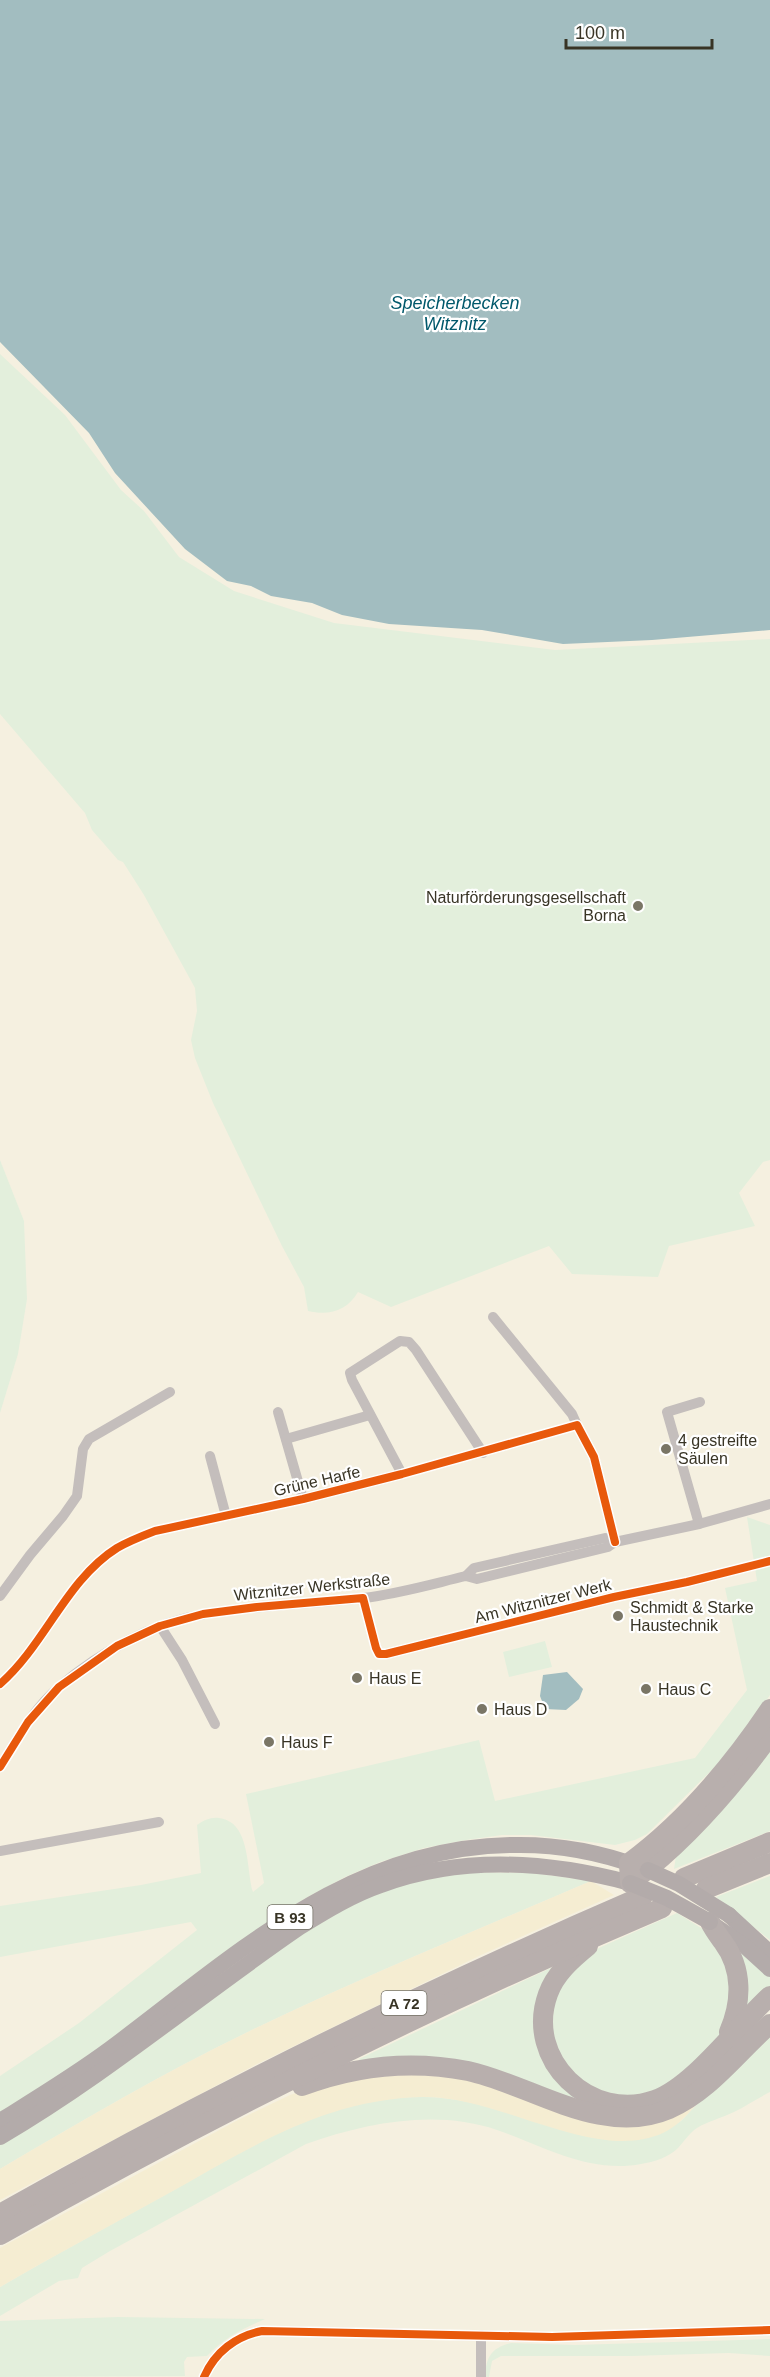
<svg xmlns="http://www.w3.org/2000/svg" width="770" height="2377" viewBox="0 0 770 2377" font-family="Arial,sans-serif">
	<rect width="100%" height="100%" fill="#f5f0e0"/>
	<g fill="#e3efdc">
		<path d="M 0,354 L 65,415 L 121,490 L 144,511 L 179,557 L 234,591 L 334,623 L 555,650 L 770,639 L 770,1160 L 763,1162 L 739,1193 L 755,1226 L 669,1246 L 658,1277 L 572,1274 L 549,1246 L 391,1307 L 358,1292 C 347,1311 329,1316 308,1311 L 304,1287 L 282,1246 L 213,1103 L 195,1058 L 191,1040 L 197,1011 L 195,988 L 144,895 L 123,862 L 118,860 L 92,830 L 85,813 L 0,714 Z"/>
		<path d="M 0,1160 L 24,1221 L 27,1299 L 18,1354 L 0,1413 Z"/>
		<path d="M 747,1517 L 770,1525 L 770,1695 L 726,1756 L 647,1834 L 635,1840 L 615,1845 L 531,1835 L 502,1835 L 466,1840 L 424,1848 L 380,1862 L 345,1877 L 304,1899 L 243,1941 L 78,2065 L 0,2114 L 0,2076 L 79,2023 L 197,1930 L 191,1922 L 0,1957 L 0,1906 L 141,1885 L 201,1873 L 197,1825 C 204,1820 211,1817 219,1818 C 251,1822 246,1869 253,1892 L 264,1883 L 246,1794 L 479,1740 L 495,1801 L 695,1758 L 747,1690 L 725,1588 L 757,1581 Z"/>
		<path d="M 545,1641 L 552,1667 L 509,1677 L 503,1652 Z"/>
		<path d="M 770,1742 L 770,1831 L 674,1869 L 676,1856 Z"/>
		<path d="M 471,1872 L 533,1873 L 591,1881 C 477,1930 362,1977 250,2031 C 164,2072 82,2121 0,2169 L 0,2144 C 55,2112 108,2077 159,2039 C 230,1987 299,1923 382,1892 C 410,1881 441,1877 471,1872 Z"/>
		<path d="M 770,1876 L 770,1940 L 716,1897 Z"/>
		<path d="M 677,1913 L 709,1933 L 732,1973 L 723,2035 L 661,2092 L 612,2098 L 569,2075 L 551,2037 L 556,1987 L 583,1957 L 601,1947 Z"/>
		<path d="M 729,1940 L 770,1977 L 770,1987 L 740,2019 Z"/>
		<path d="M 555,1966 L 538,2018 L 587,2101 L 361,2063 L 359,2059 Z"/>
		<path d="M 770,2029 L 770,2092 C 758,2098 746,2106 734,2112 C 722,2118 708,2121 697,2128 C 689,2133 684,2142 678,2148 C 669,2157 654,2162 641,2164 C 590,2174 543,2146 497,2130 C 435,2109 366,2123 306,2144 L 110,2251 L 82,2268 L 78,2278 L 59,2281 L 0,2316 L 0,2287 C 53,2256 109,2226 163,2196 C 244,2151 327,2096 423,2097 C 462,2097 501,2110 538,2122 C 591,2138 631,2154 681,2121 Z"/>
		<path d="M 118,2317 L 265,2319 C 242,2329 224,2338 207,2356 L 187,2357 L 184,2362 L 185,2376 L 0,2377 L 0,2321 Z"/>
		<path d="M 770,2339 L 770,2356 L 729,2353 L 631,2356 L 501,2356 L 492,2361 L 489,2377 L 485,2377 C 486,2357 491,2348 511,2343 L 575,2345 Z"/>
	</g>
	<g fill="#f5edd2">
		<path d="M 591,1881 L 614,1895 L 481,1955 L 257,2064 L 0,2200 L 0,2169 C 82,2121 164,2072 250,2031 C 362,1977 477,1930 591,1881 Z"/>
		<path d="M 392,2073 L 464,2078 L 581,2118 L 688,2105 L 694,2107 C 685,2117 676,2127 663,2133 C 595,2164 497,2094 421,2097 C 321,2100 247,2150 162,2197 C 108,2227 53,2256 0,2287 L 0,2248 L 9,2243 L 238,2120 L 290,2095 L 333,2081 Z"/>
	</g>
	<g fill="#a2bdc0">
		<path d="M 0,0 L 770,0 L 770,630 L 652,640 L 563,644 L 482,630 L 389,624 L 342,615 L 312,603 L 271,596 L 251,586 L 227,581 L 185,549 L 115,473 L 89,433 L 0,342 Z"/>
		<path d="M 567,1672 L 583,1689 L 579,1699 L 566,1710 L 545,1709 L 540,1696 L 543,1675 Z"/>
	</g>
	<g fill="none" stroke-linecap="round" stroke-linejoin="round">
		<g stroke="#c4bebc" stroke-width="10">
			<path d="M 493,1317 L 572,1414 L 577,1425"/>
			<path d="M 278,1412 L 303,1499"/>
			<path d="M 286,1439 L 370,1415"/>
			<path d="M 210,1456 L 226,1516"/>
			<path d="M 402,1474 L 352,1380 L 350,1373 L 400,1341 L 409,1342 L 416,1350 L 483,1453"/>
			<path d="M 699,1524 L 667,1412 L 700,1402"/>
			<path d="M 466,1576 L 474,1568 L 605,1538 L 615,1542"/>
			<path d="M 0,1596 L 30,1555 L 63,1516 L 77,1496 L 83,1449 L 89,1439 L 170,1392"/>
			<path d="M 363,1598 L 376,1648 L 379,1654 L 386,1654 L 614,1597 L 687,1582 L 770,1561"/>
			<path d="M 160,1626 L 182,1660 L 215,1724"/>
			<path d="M 0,1684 C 45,1645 66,1580 117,1548 C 129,1541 142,1536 155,1531 L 303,1499 L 402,1474 L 577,1425 L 594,1457 L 615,1542"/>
			<path d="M 0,1767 C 17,1739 34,1708 59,1687 C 100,1652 152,1623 205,1614 C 257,1605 310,1604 363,1598 C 398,1594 432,1584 466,1576 L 477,1579 L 608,1547 L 615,1542 L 699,1524 L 770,1504"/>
			<path d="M 0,1851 L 159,1822"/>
			<path d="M 204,2377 C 215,2352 236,2336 262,2331 L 552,2337 L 770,2330"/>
			<path d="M 481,2377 L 481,2335"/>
		</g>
		<g stroke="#b3abaa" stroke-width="16">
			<path d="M 729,1915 L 770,1953"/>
			<path d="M 711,1923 L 746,1947 L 770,1969"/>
			<path d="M 0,2121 C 37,2098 75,2075 110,2049 C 236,1955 353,1843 520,1845 C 560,1845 602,1853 640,1867"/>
			<path d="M 0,2137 C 106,2075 199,1996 300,1927 C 326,1911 352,1895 381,1885 C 462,1855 548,1861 630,1883"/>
		</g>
		<g stroke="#b8afad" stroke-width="20">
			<path d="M 684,1878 L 770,1842"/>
			<path d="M 634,1880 C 688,1839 731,1789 770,1735"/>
			<path d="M 630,1883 L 629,1863 C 686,1821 731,1767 770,1709"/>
			<path d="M 706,1889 L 770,1863"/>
			<path d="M 710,1922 C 714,1930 718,1935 723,1942 C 743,1969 742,2002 729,2032"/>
			<path d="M 588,1946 C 572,1959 555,1974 548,1994 C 524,2060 591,2123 655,2100 C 694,2086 738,2025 770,1996"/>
			<path d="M 302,2086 C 355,2066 412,2060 468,2071 C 532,2085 602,2138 669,2109 C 709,2092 738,2052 770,2024"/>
			<path d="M 0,2214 C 208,2096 423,1991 643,1896"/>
			<path d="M 0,2235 C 215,2114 435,2004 662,1908"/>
		</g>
		<g stroke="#b3abaa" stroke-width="16">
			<path d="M 648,1870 L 679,1884 L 729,1915"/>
			<path d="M 630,1883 L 667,1898 L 710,1922"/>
		</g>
		<defs>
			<g id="cycleway">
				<path d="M 0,1684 C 45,1645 66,1580 117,1548 C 129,1541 142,1536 155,1531 L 303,1499 L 402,1474 L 577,1425 L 594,1457 L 615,1542"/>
				<path d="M 0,1767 L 28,1722 L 59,1687 L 117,1646 L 160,1626 L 203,1614 L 257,1607 L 363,1598 L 376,1648 L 379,1654 L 386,1654 L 614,1597 L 687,1582 L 770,1561"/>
				<path d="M 204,2377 C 215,2352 236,2336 262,2331 L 552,2337 L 770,2330"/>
			</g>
		</defs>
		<use href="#cycleway" stroke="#fff" stroke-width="11"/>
		<use href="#cycleway" stroke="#e8590c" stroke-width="8"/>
	</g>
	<g fill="#7a7666" stroke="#fff" stroke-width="2">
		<circle cx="638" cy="906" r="6"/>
		<circle cx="666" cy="1449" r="6"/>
		<circle cx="618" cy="1616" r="6"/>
		<circle cx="357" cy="1678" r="6"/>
		<circle cx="646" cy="1689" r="6"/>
		<circle cx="482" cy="1709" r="6"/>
		<circle cx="269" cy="1742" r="6"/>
	</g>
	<g text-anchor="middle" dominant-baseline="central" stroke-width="4.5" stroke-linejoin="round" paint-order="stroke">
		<g fill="#fff" stroke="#747166" stroke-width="1.5">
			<rect x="267.5" y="1905" width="45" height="24" rx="4.5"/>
			<rect x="381.5" y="1991" width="45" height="24" rx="4.5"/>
		</g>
		<g font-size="15" font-weight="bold" fill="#383425">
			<text x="290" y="1917">B 93</text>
			<text x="404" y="2003">A 72</text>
		</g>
		<g font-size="16" fill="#383425" stroke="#fff" text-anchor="start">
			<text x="626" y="897" text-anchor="end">Naturförderungsgesellschaft<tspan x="626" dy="18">Borna</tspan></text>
			<text x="678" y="1440">4 gestreifte<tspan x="678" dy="18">Säulen</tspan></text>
			<text x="630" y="1607">Schmidt &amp; Starke<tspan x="630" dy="18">Haustechnik</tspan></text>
			<text x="369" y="1678">Haus E</text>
			<text x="658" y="1689">Haus C</text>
			<text x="494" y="1709">Haus D</text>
			<text x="281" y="1742">Haus F</text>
		</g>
		<g font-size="16" fill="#383425" stroke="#fff">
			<text transform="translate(317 1481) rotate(-13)">Grüne Harfe</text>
			<text transform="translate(312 1587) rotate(-6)">Witznitzer Werkstraße</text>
			<text transform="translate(543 1601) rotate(-14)">Am Witznitzer Werk</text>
		</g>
		<g font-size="18" font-style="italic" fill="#00586b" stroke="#fff">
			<text x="455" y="303">Speicherbecken<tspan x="455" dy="21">Witznitz</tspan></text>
		</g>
	</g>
	<path d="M566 39v9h146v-9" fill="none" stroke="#383425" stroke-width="3"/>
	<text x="575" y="39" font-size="18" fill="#383425" stroke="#ffffff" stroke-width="4.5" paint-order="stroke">100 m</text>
</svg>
